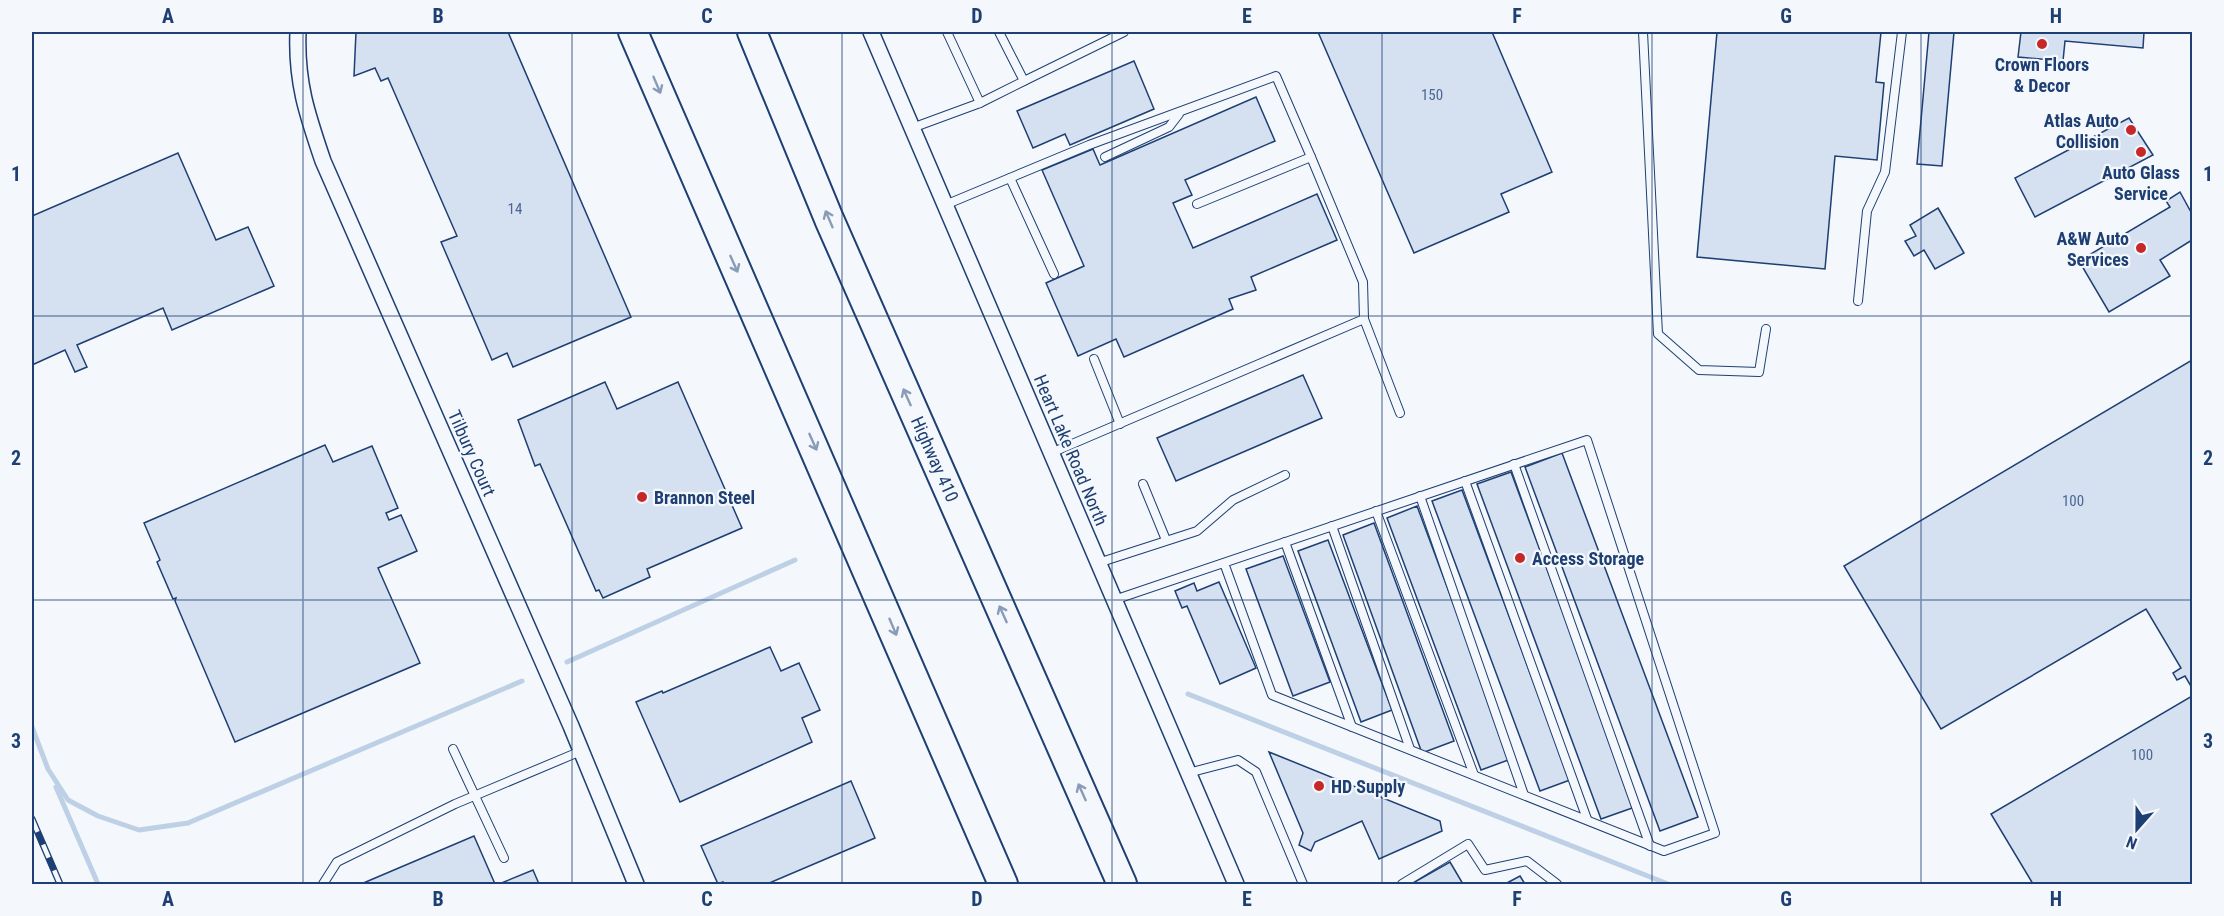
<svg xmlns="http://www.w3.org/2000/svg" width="2224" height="916" viewBox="0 0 2224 916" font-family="'Roboto Condensed',sans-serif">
	<rect width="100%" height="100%" fill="#f4f7fb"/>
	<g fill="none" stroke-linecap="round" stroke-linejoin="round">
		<g stroke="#bed0e5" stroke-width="5">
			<path d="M 567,662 L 795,560"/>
			<path d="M 1188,694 L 1668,884"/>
			<path d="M 32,727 L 48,769 L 68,800 L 98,816 L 139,830 L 188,823 L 522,681"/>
			<path d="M 56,787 L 98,884"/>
		</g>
	</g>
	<g fill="#d5e0f0" stroke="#1d3f73" stroke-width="1.5">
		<path d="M 356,32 L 508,32 L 631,317 L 513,367 L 507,353 L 492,360 L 441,242 L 457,236 L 388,78 L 381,81 L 375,68 L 354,76 Z"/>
		<path d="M 1318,32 L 1492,32 L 1552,172 L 1501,194 L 1509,212 L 1414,253 Z"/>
		<path d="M 1717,32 L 1881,32 L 1876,82 L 1884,83 L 1877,160 L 1835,156 L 1825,269 L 1697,257 Z"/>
		<path d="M 1929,32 L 1954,32 L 1942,166 L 1917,164 Z"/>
		<path d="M 2021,32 L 2144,32 L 2143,48 L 2065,41 L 2063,61 L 2018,57 Z"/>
		<path d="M 1134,61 L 1154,109 L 1070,145 L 1065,134 L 1033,148 L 1017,111 Z"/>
		<path d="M 1256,97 L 1275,141 L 1185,180 L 1192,195 L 1173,203 L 1193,248 L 1317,194 L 1337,240 L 1251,277 L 1256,290 L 1229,299 L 1233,309 L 1124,357 L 1116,339 L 1078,356 L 1046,283 L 1084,266 L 1042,170 L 1093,149 L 1100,165 Z"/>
		<path d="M 2129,118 L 2153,155 L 2035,217 L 2015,178 Z"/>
		<path d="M 178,153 L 216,240 L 248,227 L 274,286 L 172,330 L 163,308 L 77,345 L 87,367 L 75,372 L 65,350 L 32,365 L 32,216 Z"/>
		<path d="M 2180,192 L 2192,214 L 2192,240 L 2160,260 L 2170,276 L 2109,312 L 2079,261 L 2170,207 L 2166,201 Z"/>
		<path d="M 1938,208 L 1964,253 L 1935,269 L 1924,250 L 1914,256 L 1905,241 L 1916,236 L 1910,225 Z"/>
		<path d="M 2192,360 L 2192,688 L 2185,676 L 2177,680 L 2173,673 L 2181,668 L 2146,609 L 1941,729 L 1844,566 Z"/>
		<path d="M 1303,375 L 1322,418 L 1176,481 L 1157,438 Z"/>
		<path d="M 605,382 L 617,409 L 678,382 L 742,528 L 647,569 L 650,577 L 603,598 L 599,590 L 596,591 L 540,464 L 535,466 L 518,420 Z"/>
		<path d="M 325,445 L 333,462 L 372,446 L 398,508 L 386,513 L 389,520 L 401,515 L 417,551 L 378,568 L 420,663 L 235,742 L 175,601 L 176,598 L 173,599 L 157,562 L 160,560 L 144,523 Z"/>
		<path d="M 1562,453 L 1698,817 L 1660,831 L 1525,467 Z"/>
		<path d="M 1511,472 L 1635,807 L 1601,819 L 1477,484 Z"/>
		<path d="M 1462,490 L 1570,780 L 1540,791 L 1432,501 Z"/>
		<path d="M 1417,506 L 1511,759 L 1481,770 L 1387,518 Z"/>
		<path d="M 1374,523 L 1454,741 L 1422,753 L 1343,535 Z"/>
		<path d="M 1328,540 L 1392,710 L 1361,722 L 1298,551 Z"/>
		<path d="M 1283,556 L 1330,682 L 1293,696 L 1246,569 Z"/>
		<path d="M 1219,582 L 1256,668 L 1220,684 L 1187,606 L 1182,608 L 1175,591 L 1194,583 L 1197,591 Z"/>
		<path d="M 770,647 L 781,671 L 799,663 L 820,710 L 802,718 L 812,742 L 680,802 L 636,702 L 662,691 L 663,693 Z"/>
		<path d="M 2192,696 L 2192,884 L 2033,884 L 1991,814 Z"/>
		<path d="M 1269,752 L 1440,821 L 1442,831 L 1379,859 L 1362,821 L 1315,842 L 1311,851 L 1299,845 L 1303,833 Z"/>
		<path d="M 851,781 L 875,838 L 767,884 L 725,884 L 723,882 L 718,884 L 701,846 Z"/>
		<path d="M 474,836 L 495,884 L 361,884 Z"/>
		<path d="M 1450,862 L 1463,884 L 1411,884 Z"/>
		<path d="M 533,870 L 539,884 L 499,884 Z"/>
		<path d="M 1520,876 L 1525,884 L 1505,884 Z"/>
	</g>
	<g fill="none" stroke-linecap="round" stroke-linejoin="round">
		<defs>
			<g id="lane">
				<path d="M 947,32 L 980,103"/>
				<path d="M 999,32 L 1024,81 L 1124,32"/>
				<path d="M 1643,32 L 1658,334 L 1699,370 L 1759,372 L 1766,329"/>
				<path d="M 912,128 L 980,103 L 1024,81"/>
				<path d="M 1105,157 L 1169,127 L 1179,114"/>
				<path d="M 1010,178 L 1054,274"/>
				<path d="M 1197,204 L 1311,157 L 1363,282 L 1364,319"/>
				<path d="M 945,205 L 1089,145 L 1276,76 L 1311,157"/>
				<path d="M 1858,301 L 1867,211 L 1885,172 L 1902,32"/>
				<path d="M 1094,359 L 1120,424"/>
				<path d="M 1051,453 L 1364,319 L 1400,413"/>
				<path d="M 1514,464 L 1650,846"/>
				<path d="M 1465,481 L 1587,819"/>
				<path d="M 1143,484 L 1166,540"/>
				<path d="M 1420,496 L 1524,795"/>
				<path d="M 1376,511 L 1474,775"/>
				<path d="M 1332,526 L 1410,749"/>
				<path d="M 1285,542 L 1352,727"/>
				<path d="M 1098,563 L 1197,531 L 1233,500 L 1285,475"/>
				<path d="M 1114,600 L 1587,440 L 1715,833 L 1664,851 L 1272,695 L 1224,563"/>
				<path d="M 453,749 L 504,858"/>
				<path d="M 1188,773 L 1238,760 L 1256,772 L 1303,884"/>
				<path d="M 323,884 L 337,862 L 455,804 L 581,751"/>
				<path d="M 1402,884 L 1468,844 L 1485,870 L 1527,861 L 1557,884"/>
			</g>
			<g id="street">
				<path d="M 298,32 C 296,82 307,114 323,161 L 571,726 L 636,884"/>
				<path d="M 871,32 L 1236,884"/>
			</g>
			<g id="highway">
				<path d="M 633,32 L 1003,884"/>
				<path d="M 752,32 L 829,219 L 1122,884"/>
			</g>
		</defs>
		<use href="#lane" stroke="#1d3f73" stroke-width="10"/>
		<use href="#street" stroke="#1d3f73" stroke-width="18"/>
		<use href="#highway" stroke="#1d3f73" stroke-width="32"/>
		<use href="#lane" stroke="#f4f7fb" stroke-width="8"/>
		<use href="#street" stroke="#f4f7fb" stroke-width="15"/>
		<use href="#highway" stroke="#f4f7fb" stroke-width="28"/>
		<defs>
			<path id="rail" d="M 32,819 L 60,884"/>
		</defs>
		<use href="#rail" stroke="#1d3f73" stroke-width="7"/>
		<use href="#rail" stroke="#f4f7fb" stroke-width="4.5" stroke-dasharray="14" stroke-linecap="butt"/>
	</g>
	<defs><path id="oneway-shaft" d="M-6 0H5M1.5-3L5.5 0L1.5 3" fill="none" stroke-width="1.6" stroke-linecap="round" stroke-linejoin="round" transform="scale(1.5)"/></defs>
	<g stroke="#889bb7">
		<use href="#oneway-shaft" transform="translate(657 85) rotate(67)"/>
		<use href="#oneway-shaft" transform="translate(829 219) rotate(-113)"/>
		<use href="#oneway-shaft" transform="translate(734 264) rotate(66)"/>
		<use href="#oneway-shaft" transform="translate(907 397) rotate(-114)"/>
		<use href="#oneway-shaft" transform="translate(813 442) rotate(66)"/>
		<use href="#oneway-shaft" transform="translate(1003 614) rotate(-114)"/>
		<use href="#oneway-shaft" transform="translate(893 627) rotate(67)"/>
		<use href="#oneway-shaft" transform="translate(1082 792) rotate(-114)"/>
	</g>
	<path fill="none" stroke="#1d3f73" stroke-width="1.5" stroke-opacity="0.55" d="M 303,32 L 303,884M 572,32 L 572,884M 842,32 L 842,884M 1112,32 L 1112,884M 1382,32 L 1382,884M 1652,32 L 1652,884M 1921,32 L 1921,884M 32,316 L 2192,316M 32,600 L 2192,600"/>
	<g fill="#c62828" stroke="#f4f7fb" stroke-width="2">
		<circle cx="2042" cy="44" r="6"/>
		<circle cx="2131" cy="130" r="6"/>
		<circle cx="2141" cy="152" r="6"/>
		<circle cx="2141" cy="248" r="6"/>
		<circle cx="642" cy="497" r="6"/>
		<circle cx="1520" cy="558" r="6"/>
		<circle cx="1319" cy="786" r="6"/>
	</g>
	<g text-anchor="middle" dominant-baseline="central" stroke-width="4.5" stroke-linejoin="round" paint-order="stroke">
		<g font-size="15" fill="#4b6792">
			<text x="1432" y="95">150</text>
			<text x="515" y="209">14</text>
			<text x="2073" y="501">100</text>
			<text x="2142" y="755">100</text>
		</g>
		<g font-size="18" font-weight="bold" fill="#1d3f73" stroke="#f4f7fb" text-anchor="start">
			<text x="2042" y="64" text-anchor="middle">Crown Floors<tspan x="2042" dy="21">&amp; Decor</tspan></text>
			<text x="2119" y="120" text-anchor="end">Atlas Auto<tspan x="2119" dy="21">Collision</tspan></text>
			<text x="2141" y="172" text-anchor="middle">Auto Glass<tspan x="2141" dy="21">Service</tspan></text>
			<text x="2129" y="238" text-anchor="end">A&amp;W Auto<tspan x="2129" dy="21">Services</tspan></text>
			<text x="654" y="497">Brannon Steel</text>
			<text x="1532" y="558">Access Storage</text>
			<text x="1331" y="786">HD Supply</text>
		</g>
		<g font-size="18" fill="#1d3f73" stroke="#f4f7fb">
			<text transform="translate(1071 450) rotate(67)">Heart Lake Road North</text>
			<text transform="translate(472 453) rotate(66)">Tilbury Court</text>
			<text transform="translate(935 459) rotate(66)">Highway 410</text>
		</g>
	</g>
	<rect width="2224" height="916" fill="none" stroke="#f4f7fb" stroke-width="66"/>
	<g transform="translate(2137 829) rotate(201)" stroke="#f4f7fb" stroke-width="4.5" paint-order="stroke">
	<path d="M0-4.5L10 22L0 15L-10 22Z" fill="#1d3f73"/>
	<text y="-9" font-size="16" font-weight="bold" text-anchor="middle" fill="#1d3f73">N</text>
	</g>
	<rect x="33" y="33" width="2158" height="850" fill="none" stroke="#1d3f73" stroke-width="2"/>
	<g font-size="20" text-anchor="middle" font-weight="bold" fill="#1d3f73">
		<text x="168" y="23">A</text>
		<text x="438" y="23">B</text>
		<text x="707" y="23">C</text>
		<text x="977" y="23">D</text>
		<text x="1247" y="23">E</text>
		<text x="1517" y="23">F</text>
		<text x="1786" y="23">G</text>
		<text x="2056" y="23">H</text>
		<text x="16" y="181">1</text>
		<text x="2208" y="181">1</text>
		<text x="16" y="465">2</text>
		<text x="2208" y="465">2</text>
		<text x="16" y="748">3</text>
		<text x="2208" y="748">3</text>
		<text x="168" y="906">A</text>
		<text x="438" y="906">B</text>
		<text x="707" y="906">C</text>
		<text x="977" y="906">D</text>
		<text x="1247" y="906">E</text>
		<text x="1517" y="906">F</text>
		<text x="1786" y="906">G</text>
		<text x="2056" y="906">H</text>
	</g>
</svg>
